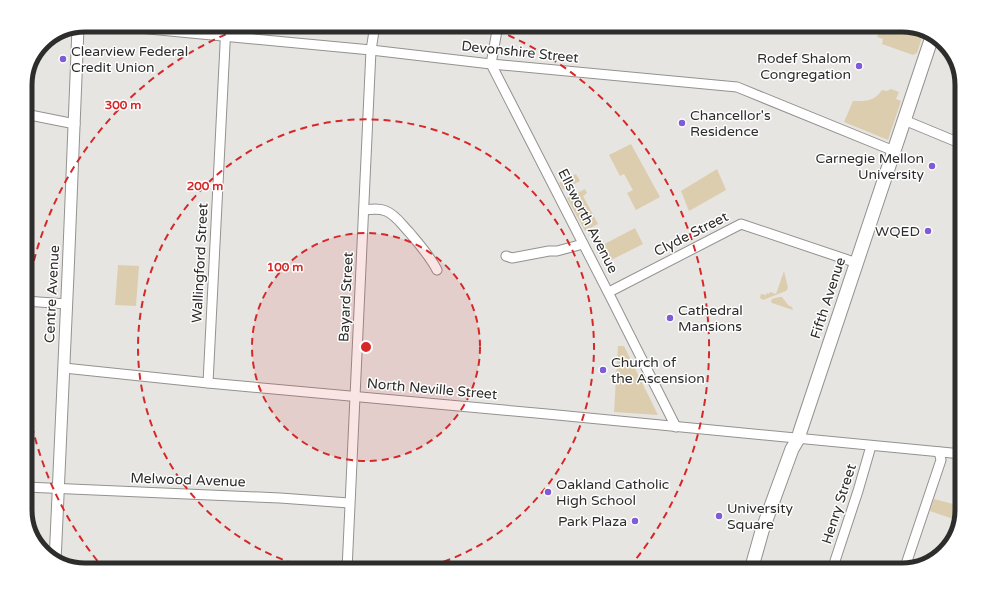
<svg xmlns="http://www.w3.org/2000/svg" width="987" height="595" viewBox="0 0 987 595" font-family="'Varela Round',sans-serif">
	<rect width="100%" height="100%" fill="#e6e5e2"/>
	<g fill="#ddcdaf">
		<path d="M 884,25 L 902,25 L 924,31 L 917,53 L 913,55 L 882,44 L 883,39 L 877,37 L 881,26 L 883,27 Z"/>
		<path d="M 891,89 L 899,92 L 896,99 L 901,101 L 888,140 L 844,122 L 853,101 C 865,101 874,102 882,90 L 887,91 Z"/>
		<path d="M 631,144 L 660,197 L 636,210 L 627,193 L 633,190 L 624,174 L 620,176 L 609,155 Z"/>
		<path d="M 717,169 L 726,190 L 689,211 L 681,191 Z"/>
		<path d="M 576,174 L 580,181 L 563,190 L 559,183 Z"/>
		<path d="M 585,189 L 587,193 L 583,196 L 598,224 L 585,231 L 567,198 Z"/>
		<path d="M 635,228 L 643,244 L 605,263 L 597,248 Z"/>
		<path d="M 118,265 L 139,266 L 136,306 L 115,305 Z"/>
		<path d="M 784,271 L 788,288 L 786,291 L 763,300 L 760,298 L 761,294 L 766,295 L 767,293 L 769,294 L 770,292 L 776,294 Z"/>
		<path d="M 779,297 L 782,297 L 788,305 L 792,307 L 793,310 L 772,303 L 771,302 L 772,299 Z"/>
		<path d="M 618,346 L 624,346 L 658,415 L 614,412 Z"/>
		<path d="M 934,499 L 957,505 L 960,518 L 959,521 L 930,511 Z"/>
	</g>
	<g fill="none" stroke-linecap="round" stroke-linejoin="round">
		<defs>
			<g id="minor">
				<path d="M 107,25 L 371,50 L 491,64 L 737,87 L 894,151"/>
				<path d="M 498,25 L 491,64 L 611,298 L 676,427"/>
				<path d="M 25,114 L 75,124"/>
				<path d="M 904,120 L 962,144"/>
				<path d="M 364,210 C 372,209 379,208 386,211 C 396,215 402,225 409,232 C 419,244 430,256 437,270"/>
				<path d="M 506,256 L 512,258 L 549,251 L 557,251 L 583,244"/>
				<path d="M 609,292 L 741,224 L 857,263"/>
				<path d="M 25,301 L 67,304"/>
				<path d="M 64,368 L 208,383 L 547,414 L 962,454"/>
				<path d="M 208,383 L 226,25"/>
				<path d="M 25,487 L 280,498 L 349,503"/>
				<path d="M 347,570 L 371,50 L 375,25"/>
				<path d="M 832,570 L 858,491 L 871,446"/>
				<path d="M 904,570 L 941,460 L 939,452"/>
			</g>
			<path id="major" d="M 55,562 L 68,274 L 78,28"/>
			<path id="highway" d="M 751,570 L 762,531 L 792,449 L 798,439 L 800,432 L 933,34"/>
		</defs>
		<use href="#minor" stroke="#93928f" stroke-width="11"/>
		<use href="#major" stroke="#93928f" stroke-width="13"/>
		<use href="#highway" stroke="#93928f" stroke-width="15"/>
		<use href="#minor" stroke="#fff" stroke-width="9"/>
		<use href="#major" stroke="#fff" stroke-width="11"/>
		<use href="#highway" stroke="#fff" stroke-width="13"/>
	</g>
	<circle cx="366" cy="347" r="114" fill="#d62828" fill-opacity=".12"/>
	<g fill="none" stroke="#d62828" stroke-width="2" stroke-dasharray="7 5">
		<circle cx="366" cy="347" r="114"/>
		<path d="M317 570A228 228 0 1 1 415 570"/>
		<path d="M105 570A343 343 0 0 1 25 386M25 308A343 343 0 0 1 246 26M486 26A343 343 0 0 1 627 570"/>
	</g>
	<g fill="#7f5bd5" stroke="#fff" stroke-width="1.5">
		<circle cx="63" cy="59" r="4"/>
		<circle cx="859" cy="66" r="4"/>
		<circle cx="682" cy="123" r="4"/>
		<circle cx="932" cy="166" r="4"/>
		<circle cx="928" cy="231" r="4"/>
		<circle cx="670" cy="318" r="4"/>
		<circle cx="603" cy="370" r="4"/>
		<circle cx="548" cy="492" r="4"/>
		<circle cx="719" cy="516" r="4"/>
		<circle cx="635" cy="521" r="4"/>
	</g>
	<g text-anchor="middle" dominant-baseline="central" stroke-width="3" stroke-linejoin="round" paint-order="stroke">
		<g font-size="14" fill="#2d2d2c" stroke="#fff" text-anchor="start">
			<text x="71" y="51">Clearview Federal<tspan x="71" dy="16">Credit Union</tspan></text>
			<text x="851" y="58" text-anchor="end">Rodef Shalom<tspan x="851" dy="16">Congregation</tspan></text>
			<text x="690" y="115">Chancellor's<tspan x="690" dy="16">Residence</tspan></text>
			<text x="924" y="158" text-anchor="end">Carnegie Mellon<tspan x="924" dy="16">University</tspan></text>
			<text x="920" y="231" text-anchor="end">WQED</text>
			<text x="678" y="310">Cathedral<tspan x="678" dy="16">Mansions</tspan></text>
			<text x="611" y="362">Church of<tspan x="611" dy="16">the Ascension</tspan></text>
			<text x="556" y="484">Oakland Catholic<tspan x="556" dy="16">High School</tspan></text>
			<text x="727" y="508">University<tspan x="727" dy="16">Square</tspan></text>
			<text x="627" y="521" text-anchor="end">Park Plaza</text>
		</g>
		<g font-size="14" fill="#2d2d2c" stroke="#fff">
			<text transform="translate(520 52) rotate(6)">Devonshire Street</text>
			<text transform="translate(588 221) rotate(63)">Ellsworth Avenue</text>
			<text transform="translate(691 234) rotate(-27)">Clyde Street</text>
			<text transform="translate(200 263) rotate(-87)">Wallingford Street</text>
			<text transform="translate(52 294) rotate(-87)">Centre Avenue</text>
			<text transform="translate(346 297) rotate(-87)">Bayard Street</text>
			<text transform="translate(828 298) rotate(-72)">Fifth Avenue</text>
			<text transform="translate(432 389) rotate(5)">North Neville Street</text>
			<text transform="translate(188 480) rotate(2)">Melwood Avenue</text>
			<text transform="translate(839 504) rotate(-72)">Henry Street</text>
		</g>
	</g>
	<path d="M0 0H987V595H0ZM85 32H902A53 53 0 0 1 955 85V510A53 53 0 0 1 902 563H85A53 53 0 0 1 32 510V85A53 53 0 0 1 85 32Z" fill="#fff" fill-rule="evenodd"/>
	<path fill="none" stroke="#2d2d2c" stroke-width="5" d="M85 32H902A53 53 0 0 1 955 85V510A53 53 0 0 1 902 563H85A53 53 0 0 1 32 510V85A53 53 0 0 1 85 32Z"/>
	<circle cx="366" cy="347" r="6" fill="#d62828" stroke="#fff" stroke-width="2"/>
	<g font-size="12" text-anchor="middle" font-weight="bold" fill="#d62828" stroke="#fff" stroke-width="3" stroke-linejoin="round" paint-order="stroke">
		<text x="123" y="109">300 m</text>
		<text x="205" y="190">200 m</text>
		<text x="285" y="271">100 m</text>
	</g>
</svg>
